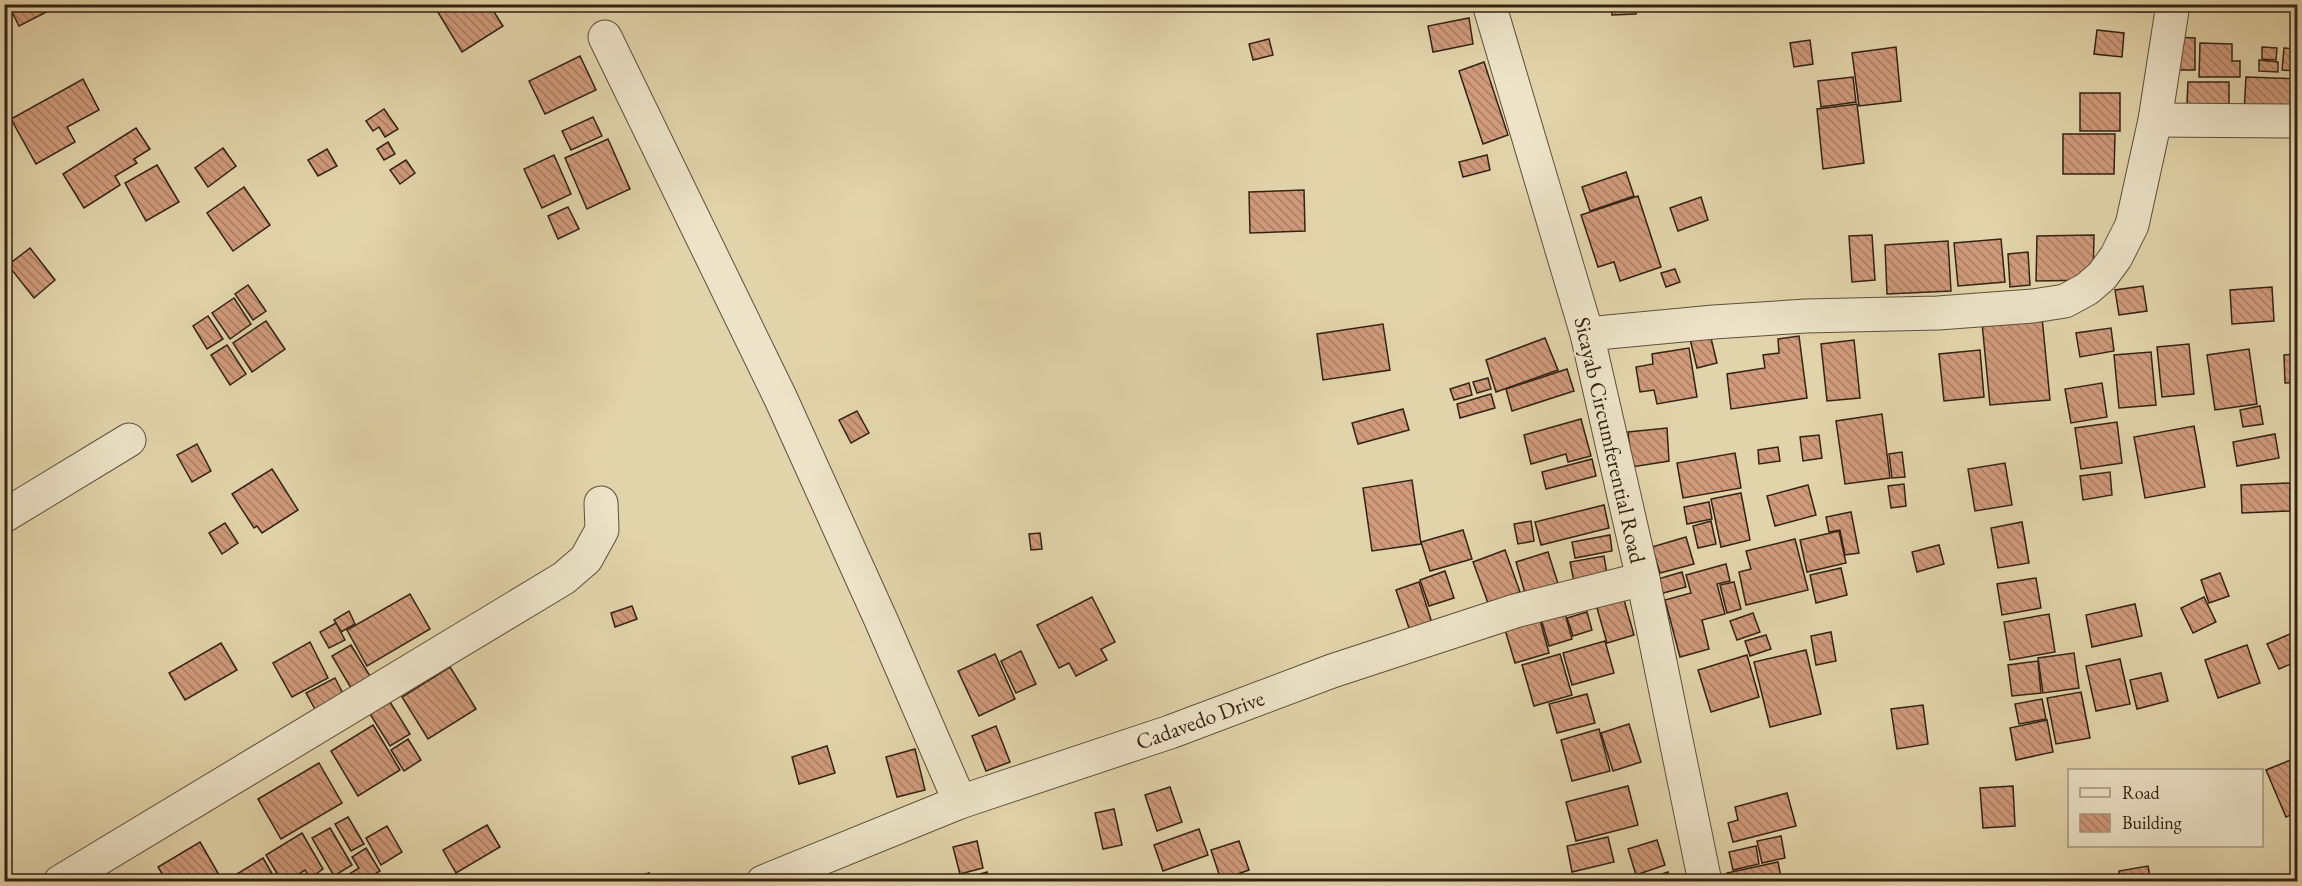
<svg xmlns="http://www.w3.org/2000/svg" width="2302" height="886" viewBox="0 0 2302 886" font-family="'EB Garamond',serif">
	<defs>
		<pattern id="building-back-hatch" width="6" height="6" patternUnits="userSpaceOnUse" patternTransform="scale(1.5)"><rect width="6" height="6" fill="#d09a7b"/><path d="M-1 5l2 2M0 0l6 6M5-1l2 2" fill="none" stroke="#a97d64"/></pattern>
	</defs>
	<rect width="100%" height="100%" fill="#e2d4aa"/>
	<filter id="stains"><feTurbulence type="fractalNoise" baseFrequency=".00333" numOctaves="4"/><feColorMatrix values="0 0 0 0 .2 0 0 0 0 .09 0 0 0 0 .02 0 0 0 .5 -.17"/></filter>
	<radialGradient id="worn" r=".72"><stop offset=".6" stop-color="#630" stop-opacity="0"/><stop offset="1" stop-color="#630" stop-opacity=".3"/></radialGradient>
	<g fill="url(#building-back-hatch)" stroke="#322313" stroke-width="1.5">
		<path d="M 8,4 L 62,4 L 19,26 Z"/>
		<path d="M 433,4 L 489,4 L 503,26 L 462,52 Z"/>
		<path d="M 1612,4 L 1636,4 L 1636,14 L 1612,15 Z"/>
		<path d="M 2117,4 L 2152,4 L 2151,12 L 2117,11 Z"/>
		<path d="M 1469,18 L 1473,44 L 1433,52 L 1428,26 Z"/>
		<path d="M 2097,30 L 2124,33 L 2122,57 L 2094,54 Z"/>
		<path d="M 2175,37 L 2195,38 L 2195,70 L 2174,70 Z"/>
		<path d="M 1269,39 L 1273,55 L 1253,60 L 1249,44 Z"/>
		<path d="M 1810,40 L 1813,64 L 1794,67 L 1790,43 Z"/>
		<path d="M 2200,43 L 2232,44 L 2232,61 L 2240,61 L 2240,77 L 2199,77 Z"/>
		<path d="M 1896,47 L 1901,101 L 1859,106 L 1852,53 Z"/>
		<path d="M 2262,47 L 2277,48 L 2276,60 L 2262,59 Z"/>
		<path d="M 2284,48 L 2298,49 L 2298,71 L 2282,70 Z"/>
		<path d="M 580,56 L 596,90 L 545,114 L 529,81 Z"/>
		<path d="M 2259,60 L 2278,62 L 2278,72 L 2259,71 Z"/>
		<path d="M 1484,62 L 1508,135 L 1483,144 L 1459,71 Z"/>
		<path d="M 1853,77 L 1856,102 L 1821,107 L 1818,81 Z"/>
		<path d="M 2246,77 L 2298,79 L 2298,115 L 2244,113 Z"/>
		<path d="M 83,79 L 99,110 L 67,127 L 75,142 L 36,164 L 11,119 Z"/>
		<path d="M 2188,82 L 2229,82 L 2229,105 L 2187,104 Z"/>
		<rect x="2080" y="93" width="40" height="38"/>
		<path d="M 1857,104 L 1864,163 L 1823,169 L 1817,109 Z"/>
		<path d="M 384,109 L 398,129 L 385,137 L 379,127 L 373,131 L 366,121 Z"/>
		<path d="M 593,117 L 602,136 L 571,150 L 562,131 Z"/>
		<path d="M 136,128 L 150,149 L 134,159 L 137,163 L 115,176 L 120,185 L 84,208 L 63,174 Z"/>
		<path d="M 2063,134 L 2115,134 L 2114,174 L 2063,174 Z"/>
		<path d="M 608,139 L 630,189 L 587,209 L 565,158 Z"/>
		<path d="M 388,142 L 395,154 L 384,160 L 377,149 Z"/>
		<path d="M 223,148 L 236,166 L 208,187 L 195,168 Z"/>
		<path d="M 327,149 L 337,166 L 318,176 L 308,160 Z"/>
		<path d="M 554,155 L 571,194 L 542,208 L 524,169 Z"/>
		<path d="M 1487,155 L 1490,170 L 1463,177 L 1459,162 Z"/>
		<path d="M 406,160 L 415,173 L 400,184 L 390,170 Z"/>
		<path d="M 157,165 L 179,202 L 146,221 L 125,183 Z"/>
		<path d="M 1626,172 L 1634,196 L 1590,211 L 1582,187 Z"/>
		<path d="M 244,187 L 270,225 L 233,251 L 207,213 Z"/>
		<path d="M 1304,190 L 1305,231 L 1250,233 L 1249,192 Z"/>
		<path d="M 1638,196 L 1661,267 L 1620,281 L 1614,262 L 1598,267 L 1581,215 Z"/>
		<path d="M 1701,197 L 1708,220 L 1678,231 L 1670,208 Z"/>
		<path d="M 568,207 L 579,229 L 558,239 L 548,216 Z"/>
		<path d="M 1872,235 L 1875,280 L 1852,282 L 1849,236 Z"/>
		<path d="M 2094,235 L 2093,280 L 2036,281 L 2037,236 Z"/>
		<path d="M 2001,239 L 2005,282 L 1958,286 L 1954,243 Z"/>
		<path d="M 1948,241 L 1951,291 L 1887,294 L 1885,245 Z"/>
		<path d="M 30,248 L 55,280 L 34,298 L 8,265 Z"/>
		<path d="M 2028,252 L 2030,285 L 2010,287 L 2008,254 Z"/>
		<path d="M 1675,269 L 1680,282 L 1666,287 L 1661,273 Z"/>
		<path d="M 248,285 L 266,311 L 253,320 L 235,294 Z"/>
		<path d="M 2143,286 L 2147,311 L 2119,315 L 2115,290 Z"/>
		<path d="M 2272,287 L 2274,321 L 2232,324 L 2230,290 Z"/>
		<path d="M 234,298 L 251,324 L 230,339 L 212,313 Z"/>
		<path d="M 208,316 L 223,339 L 207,349 L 193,326 Z"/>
		<path d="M 2042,317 L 2050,400 L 1990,405 L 1982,323 Z"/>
		<path d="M 266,321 L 285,349 L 252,372 L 233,343 Z"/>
		<path d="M 1383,324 L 1390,370 L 1323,380 L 1317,334 Z"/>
		<path d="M 2111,328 L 2114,351 L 2080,357 L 2076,333 Z"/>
		<path d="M 1710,334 L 1717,363 L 1697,368 L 1690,339 Z"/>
		<path d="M 1799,336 L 1807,398 L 1731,409 L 1727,374 L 1765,368 L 1763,355 L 1779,353 L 1778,339 Z"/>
		<path d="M 1545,338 L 1558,370 L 1496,392 L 1486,360 Z"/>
		<path d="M 1854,340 L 1860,398 L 1827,401 L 1821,344 Z"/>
		<path d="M 2189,344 L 2194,394 L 2162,397 L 2157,347 Z"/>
		<path d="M 227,345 L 246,374 L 230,385 L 211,355 Z"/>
		<path d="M 1689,348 L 1697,397 L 1657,404 L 1654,390 L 1640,392 L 1636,367 L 1653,364 L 1652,354 Z"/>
		<path d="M 2249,349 L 2257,404 L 2215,410 L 2207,355 Z"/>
		<path d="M 1980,350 L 1984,397 L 1944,401 L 1939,354 Z"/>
		<path d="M 2151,352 L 2156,405 L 2119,408 L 2114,355 Z"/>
		<path d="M 2298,354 L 2298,382 L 2285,383 L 2284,355 Z"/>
		<path d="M 1567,369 L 1574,391 L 1512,411 L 1506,389 Z"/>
		<path d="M 1488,378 L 1491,389 L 1477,393 L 1473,382 Z"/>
		<path d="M 1469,383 L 1472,395 L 1454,400 L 1450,389 Z"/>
		<path d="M 2102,383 L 2107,417 L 2071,423 L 2065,389 Z"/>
		<path d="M 1491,394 L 1495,408 L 1460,418 L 1457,404 Z"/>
		<path d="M 2260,406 L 2263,424 L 2243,427 L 2240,410 Z"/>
		<path d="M 1403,409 L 1409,430 L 1358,444 L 1352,423 Z"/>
		<path d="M 857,411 L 869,433 L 851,443 L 839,420 Z"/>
		<path d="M 1882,414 L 1890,478 L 1845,484 L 1836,421 Z"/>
		<path d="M 1581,419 L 1591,456 L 1568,462 L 1566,454 L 1531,464 L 1524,435 Z"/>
		<path d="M 2117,422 L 2122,463 L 2081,469 L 2075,428 Z"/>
		<path d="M 2194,426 L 2205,487 L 2145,498 L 2134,437 Z"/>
		<path d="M 1667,428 L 1669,461 L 1632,467 L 1628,432 Z"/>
		<path d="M 2275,434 L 2279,458 L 2237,466 L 2233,442 Z"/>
		<path d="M 1819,435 L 1822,458 L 1803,461 L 1800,437 Z"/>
		<path d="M 197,444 L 211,471 L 192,482 L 177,455 Z"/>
		<path d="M 1778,447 L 1780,461 L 1759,464 L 1758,450 Z"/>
		<path d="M 1902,452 L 1905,477 L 1892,478 L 1889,454 Z"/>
		<path d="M 1735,453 L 1741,488 L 1683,498 L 1677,463 Z"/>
		<path d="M 1592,459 L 1596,476 L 1546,489 L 1542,472 Z"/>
		<path d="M 2005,463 L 2012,505 L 1975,511 L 1968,469 Z"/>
		<path d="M 272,469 L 298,510 L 262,533 L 257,526 L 254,528 L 232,494 Z"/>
		<path d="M 2110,472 L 2112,495 L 2083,500 L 2080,476 Z"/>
		<path d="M 1412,480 L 1421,544 L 1372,551 L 1363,488 Z"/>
		<path d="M 2290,483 L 2290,511 L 2242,513 L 2241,485 Z"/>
		<path d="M 1904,484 L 1906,506 L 1891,508 L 1888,486 Z"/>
		<path d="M 1808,485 L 1816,515 L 1775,526 L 1767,496 Z"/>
		<path d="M 1741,493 L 1750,540 L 1721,547 L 1711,499 Z"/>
		<path d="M 1709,502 L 1712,519 L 1687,524 L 1684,507 Z"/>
		<path d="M 1604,505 L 1609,528 L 1541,545 L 1535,522 Z"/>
		<path d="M 1851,512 L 1859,553 L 1845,555 L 1840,530 L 1829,532 L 1826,517 Z"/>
		<path d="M 1531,521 L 1534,541 L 1518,544 L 1514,524 Z"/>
		<path d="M 1711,521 L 1716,544 L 1698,548 L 1693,526 Z"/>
		<path d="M 2022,522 L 2029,563 L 1998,568 L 1991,528 Z"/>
		<path d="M 225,523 L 238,543 L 222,554 L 209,533 Z"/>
		<path d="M 1463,530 L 1472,559 L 1430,571 L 1421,542 Z"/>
		<path d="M 1839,531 L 1846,563 L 1807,572 L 1800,540 Z"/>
		<path d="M 1040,533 L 1042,549 L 1031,550 L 1029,534 Z"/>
		<path d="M 1610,535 L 1612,551 L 1575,558 L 1572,542 Z"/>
		<path d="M 1686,537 L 1694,564 L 1660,573 L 1652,547 Z"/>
		<path d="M 1795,539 L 1808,590 L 1746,605 L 1739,572 L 1751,569 L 1746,551 Z"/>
		<path d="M 1939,545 L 1944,564 L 1917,572 L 1912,552 Z"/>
		<path d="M 1505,550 L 1520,592 L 1488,603 L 1473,562 Z"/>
		<path d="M 1548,552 L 1560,590 L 1527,600 L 1516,562 Z"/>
		<path d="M 1604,556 L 1608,580 L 1575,587 L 1570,562 Z"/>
		<path d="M 1726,564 L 1730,581 L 1717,584 L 1725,614 L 1702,620 L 1709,649 L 1680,657 L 1665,600 L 1691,593 L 1686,575 Z"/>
		<path d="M 1841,568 L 1847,595 L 1816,603 L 1810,575 Z"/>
		<path d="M 1445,571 L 1454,598 L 1429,606 L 1420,580 Z"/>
		<path d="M 1682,572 L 1686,587 L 1663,593 L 1658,579 Z"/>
		<path d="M 2220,573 L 2229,596 L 2209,603 L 2201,580 Z"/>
		<path d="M 2036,578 L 2041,608 L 2002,615 L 1997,584 Z"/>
		<path d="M 1419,582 L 1432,623 L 1410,631 L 1396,590 Z"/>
		<path d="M 1734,582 L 1741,609 L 1727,613 L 1720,585 Z"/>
		<path d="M 1622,593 L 1634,635 L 1607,643 L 1595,601 Z"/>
		<path d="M 410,594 L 430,629 L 367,666 L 347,630 Z"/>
		<path d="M 1092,597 L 1115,642 L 1101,649 L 1107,660 L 1076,676 L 1069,663 L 1059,668 L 1037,625 Z"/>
		<path d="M 2204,597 L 2216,622 L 2193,633 L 2181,608 Z"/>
		<path d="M 2135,604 L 2142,636 L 2092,647 L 2086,615 Z"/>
		<path d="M 632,606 L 637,619 L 615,627 L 611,613 Z"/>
		<path d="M 1563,606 L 1572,639 L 1549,646 L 1539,612 Z"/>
		<path d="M 349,611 L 355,624 L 341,632 L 334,620 Z"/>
		<path d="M 1587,612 L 1592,630 L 1573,636 L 1567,618 Z"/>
		<path d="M 1538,613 L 1549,653 L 1515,663 L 1503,623 Z"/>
		<path d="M 1753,613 L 1760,632 L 1737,640 L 1730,621 Z"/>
		<path d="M 2049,614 L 2055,652 L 2010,660 L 2004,622 Z"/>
		<path d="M 336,623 L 345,640 L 329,648 L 320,632 Z"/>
		<path d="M 1831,632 L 1836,661 L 1816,665 L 1811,636 Z"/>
		<path d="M 2290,634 L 2298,651 L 2298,661 L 2279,669 L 2267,644 Z"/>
		<path d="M 1766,635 L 1771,649 L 1750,656 L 1745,641 Z"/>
		<path d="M 1605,641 L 1614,673 L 1572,685 L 1563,653 Z"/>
		<path d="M 310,642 L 328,678 L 292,697 L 273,663 Z"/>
		<path d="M 221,643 L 237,670 L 185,700 L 169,673 Z"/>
		<path d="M 351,645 L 373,681 L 354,693 L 332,656 Z"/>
		<path d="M 2247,645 L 2260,683 L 2218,698 L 2205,660 Z"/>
		<path d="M 1806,650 L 1821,714 L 1770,727 L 1754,662 Z"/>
		<path d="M 1021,651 L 1036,684 L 1016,693 L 1001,661 Z"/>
		<path d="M 2074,653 L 2079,688 L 2043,693 L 2038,658 Z"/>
		<path d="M 995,654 L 1015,699 L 979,716 L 958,671 Z"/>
		<path d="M 1560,654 L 1572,695 L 1534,706 L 1522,665 Z"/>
		<path d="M 1747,655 L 1759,697 L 1711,712 L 1698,670 Z"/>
		<path d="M 2120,659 L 2130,704 L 2096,711 L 2086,666 Z"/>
		<path d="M 2038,661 L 2041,693 L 2012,696 L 2008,665 Z"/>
		<path d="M 450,667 L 476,709 L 428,739 L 402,697 Z"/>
		<path d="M 2161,673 L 2168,701 L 2137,709 L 2130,680 Z"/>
		<path d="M 335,678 L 348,703 L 320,718 L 306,693 Z"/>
		<path d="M 2081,692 L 2090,738 L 2056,744 L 2047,698 Z"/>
		<path d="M 1587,694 L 1595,723 L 1557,733 L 1549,704 Z"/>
		<path d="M 2042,699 L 2046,719 L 2019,724 L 2015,704 Z"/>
		<path d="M 390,702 L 410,734 L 390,746 L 370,714 Z"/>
		<path d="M 1923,705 L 1928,744 L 1897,749 L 1891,709 Z"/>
		<path d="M 2047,720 L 2053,752 L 2016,760 L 2010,728 Z"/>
		<path d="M 1629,724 L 1641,762 L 1613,771 L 1601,733 Z"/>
		<path d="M 373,725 L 400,770 L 358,796 L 331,751 Z"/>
		<path d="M 996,726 L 1010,762 L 986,771 L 972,736 Z"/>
		<path d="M 1599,729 L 1610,771 L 1572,781 L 1561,740 Z"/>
		<path d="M 408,739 L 421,760 L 404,771 L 391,750 Z"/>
		<path d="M 827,746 L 835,773 L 799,784 L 792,757 Z"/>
		<path d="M 915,749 L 925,790 L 897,797 L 886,757 Z"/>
		<path d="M 2298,757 L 2298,812 L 2286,817 L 2266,770 Z"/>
		<path d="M 319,763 L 342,803 L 281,839 L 258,799 Z"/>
		<path d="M 1628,786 L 1638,825 L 1576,841 L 1566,802 Z"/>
		<path d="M 2013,786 L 2015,826 L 1983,828 L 1980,788 Z"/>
		<path d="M 1170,787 L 1182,822 L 1157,831 L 1145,795 Z"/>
		<path d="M 1787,793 L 1796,826 L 1733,842 L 1728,823 L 1738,820 L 1735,807 Z"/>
		<path d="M 1114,809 L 1122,845 L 1103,849 L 1095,813 Z"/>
		<path d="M 348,817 L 364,844 L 351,851 L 335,824 Z"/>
		<path d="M 487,825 L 500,847 L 456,873 L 443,850 Z"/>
		<path d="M 387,826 L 402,852 L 381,865 L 366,838 Z"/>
		<path d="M 330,828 L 352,865 L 334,876 L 312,838 Z"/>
		<path d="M 1199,829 L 1208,855 L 1163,871 L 1154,845 Z"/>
		<path d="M 302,833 L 323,869 L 310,878 L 305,870 L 286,882 L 282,882 L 266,855 Z"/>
		<path d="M 1781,836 L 1785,858 L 1762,863 L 1757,841 Z"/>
		<path d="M 1608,837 L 1614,862 L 1572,872 L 1567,846 Z"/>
		<path d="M 1657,840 L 1665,865 L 1636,875 L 1628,849 Z"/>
		<path d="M 977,841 L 983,868 L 960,874 L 953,847 Z"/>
		<path d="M 1239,841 L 1249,870 L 1221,880 L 1211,850 Z"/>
		<path d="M 200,842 L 222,880 L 219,882 L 167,882 L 158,867 Z"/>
		<path d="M 1756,846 L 1759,864 L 1733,870 L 1729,852 Z"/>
		<path d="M 366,848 L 380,871 L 363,882 L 349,882 L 346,876 L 359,868 L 352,857 Z"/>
		<path d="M 263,858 L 277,882 L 235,882 L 232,877 Z"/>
		<path d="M 1778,862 L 1782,882 L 1729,882 L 1727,873 Z"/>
		<path d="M 2148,866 L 2151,882 L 2121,882 L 2119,871 Z"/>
		<path d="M 987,872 L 990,882 L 965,882 L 964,879 Z"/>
		<path d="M 1668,872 L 1671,882 L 1638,882 Z"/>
		<path d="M 649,873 L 651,882 L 623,882 L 623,881 Z"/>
	</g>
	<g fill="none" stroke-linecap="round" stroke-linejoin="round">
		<defs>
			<g id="minor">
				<path d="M 1489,4 L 1587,334 L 1643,579 L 1705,882"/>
				<path d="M 605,37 L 781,399 L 881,620 L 960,802"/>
				<path d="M 2155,120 L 2298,121"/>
				<path d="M 1587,334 L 1714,322 L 1806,316 L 1938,313 L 2033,306 L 2065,301 L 2087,289 L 2102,276 L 2116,257 L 2132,225 L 2155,120 L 2173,4"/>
				<path d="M 4,516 L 129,440"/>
				<path d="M 60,882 L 564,578 L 586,559 L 602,530 L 601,503"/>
				<path d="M 763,882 L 960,802 L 1170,732 L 1332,671 L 1515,611 L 1643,579"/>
			</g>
		</defs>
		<use href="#minor" stroke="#5e4f39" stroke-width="35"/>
		<use href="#minor" stroke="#ece3c8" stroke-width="33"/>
	</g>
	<g text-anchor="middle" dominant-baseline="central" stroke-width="5" stroke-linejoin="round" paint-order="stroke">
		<g font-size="22" fill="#322313" stroke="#ece3c8">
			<text transform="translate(1610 440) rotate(77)">Sicayab Circumferential Road</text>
			<text transform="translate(1200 720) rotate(-20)">Cadavedo Drive</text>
		</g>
	</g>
	<rect width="2302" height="886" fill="none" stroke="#e2d4aa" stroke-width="24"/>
	<rect x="6" y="6" width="2290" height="874" fill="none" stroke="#322313" stroke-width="3"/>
	<rect x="12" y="12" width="2278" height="862" fill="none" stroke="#322313" stroke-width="1.5"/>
	<rect x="2068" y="769" width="195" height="78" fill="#ece3c8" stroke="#a29680" stroke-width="1.5"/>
	<rect x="2080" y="788" width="30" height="9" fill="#ece3c8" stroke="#a29680" stroke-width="1.5"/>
	<text x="2122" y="799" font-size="18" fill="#322313">Road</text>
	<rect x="2080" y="814" width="30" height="18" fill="url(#building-back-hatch)" stroke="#a29680" stroke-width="1.5"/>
	<text x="2122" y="829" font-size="18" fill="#322313">Building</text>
	<rect width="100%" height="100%" filter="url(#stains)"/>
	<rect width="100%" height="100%" fill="url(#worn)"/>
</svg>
